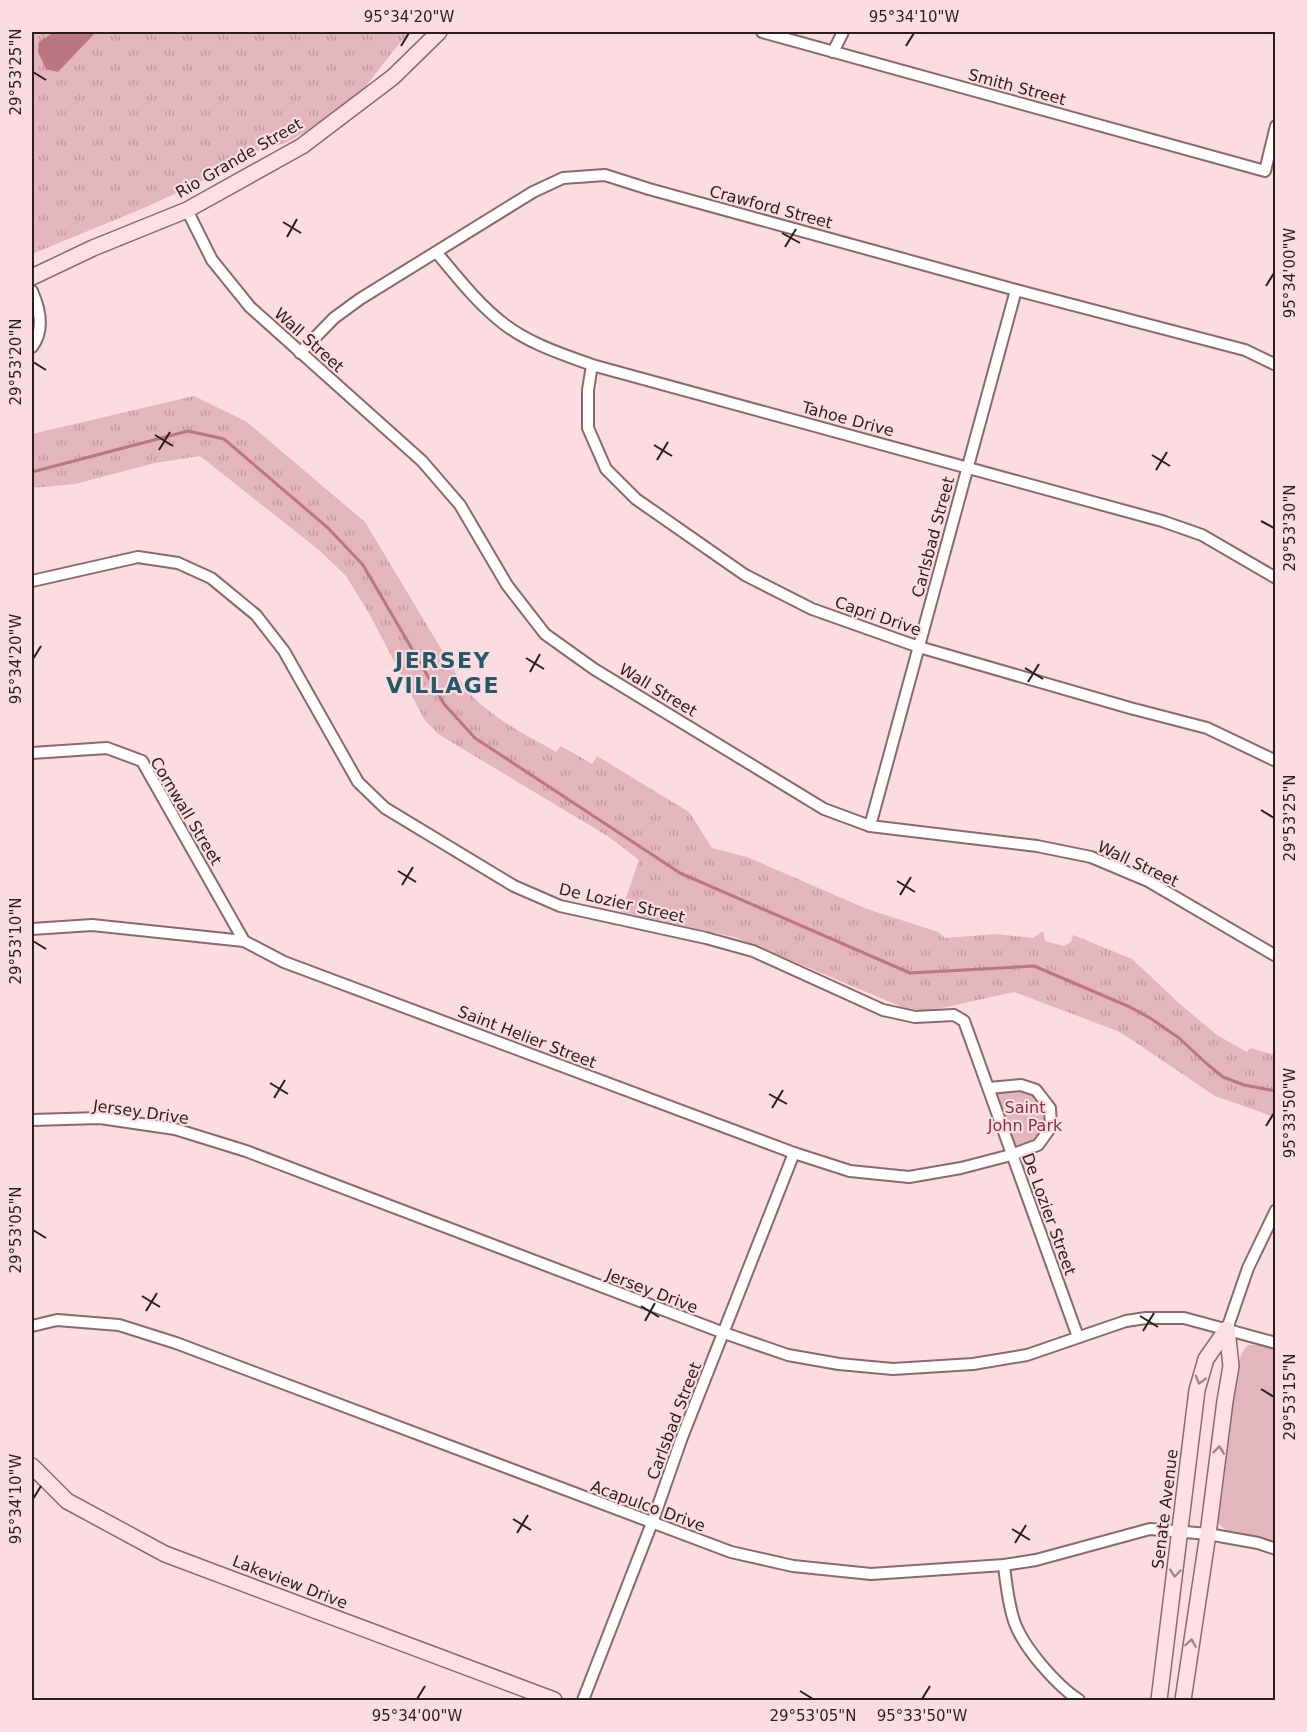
<svg xmlns="http://www.w3.org/2000/svg" width="1307" height="1732" viewBox="0 0 1307 1732" font-family="'DejaVu Sans',sans-serif">
	<defs>
		<pattern id="grass-tufts" width="24" height="20" patternUnits="userSpaceOnUse" patternTransform="scale(1.5)"><rect width="24" height="20" fill="#e3b5bc"/><path d="M3 7l-1-3M5 7V3M7 7l1-3M15 17l-1-3M17 17v-4M19 17l1-3" fill="none" stroke="#c39ba1"/></pattern>
	</defs>
	<rect width="100%" height="100%" fill="#fbdde1"/>
	<g fill="url(#grass-tufts)">
		<path d="M 32,32 L 411,32 L 398,45 L 359,95 L 309,130 L 285,143 L 256,151 L 207,179 L 146,207 L 32,254 Z"/>
		<path d="M 194,396 L 247,422 L 365,522 L 464,687 C 489,717 523,733 556,752 L 561,746 L 592,764 L 597,756 L 689,812 L 712,848 L 747,857 L 867,909 L 938,932 L 945,938 L 996,934 L 1033,938 L 1043,931 L 1045,941 L 1064,946 L 1071,942 L 1073,935 L 1132,959 L 1180,1004 L 1217,1035 L 1247,1052 L 1250,1048 L 1275,1055 L 1275,1117 L 1215,1096 L 1120,1032 L 1014,992 L 942,1008 L 924,1010 L 907,1009 L 735,937 L 621,912 L 639,860 L 609,837 L 438,734 L 424,719 L 370,615 L 346,576 L 319,550 L 200,456 L 155,463 L 75,484 L 32,488 L 32,434 Z"/>
	</g>
	<g fill="#e3b5bc">
		<path d="M 1021,1085 L 1050,1108 C 1051,1142 1040,1144 1011,1155 L 989,1088 Z"/>
		<path d="M 1248,1345 L 1259,1345 L 1275,1349 L 1275,1541 L 1226,1530 L 1216,1521 L 1228,1419 C 1235,1398 1233,1359 1248,1345 Z"/>
	</g>
	<path fill="#ba7782" d="M 54,32 L 96,32 L 58,72 L 46,69 L 38,52 L 39,42 Z"/>
	<g fill="none" stroke-linecap="round" stroke-linejoin="round">
		<path stroke="#ba7782" stroke-width="3" d="M 32,472 L 188,431 L 224,439 L 328,528 L 363,565 L 444,704 L 475,738 L 680,873 L 910,973 L 1034,966 L 1130,1007 L 1150,1018 L 1179,1038 L 1207,1064 L 1223,1077 L 1244,1085 L 1276,1091"/>
		<defs>
			<g id="street">
				<path d="M 762,32 L 1265,171 L 1276,126"/>
				<path d="M 833,52 L 843,32"/>
				<path d="M 187,210 L 212,260 L 250,307 L 422,461 L 460,505 L 507,585 L 545,634 L 594,669 L 824,809 L 870,826 L 1037,846 L 1091,857 L 1148,881 L 1276,956"/>
				<path d="M 437,253 C 458,278 478,304 504,324 C 530,344 562,354 592,365 L 1162,521 L 1202,535 L 1276,578"/>
				<path d="M 32,291 C 40,309 45,330 32,347"/>
				<path d="M 300,353 L 334,318 L 360,299 L 533,192 L 563,178 L 605,175 L 649,189 L 1016,290 L 1245,350 L 1276,365"/>
				<path d="M 592,365 L 588,390 L 588,428 L 606,469 L 636,499 L 745,575 L 812,609 L 919,647 L 1130,708 L 1207,728 L 1276,761"/>
				<path d="M 32,581 L 138,557 L 178,563 L 211,578 L 256,615 L 284,651 L 358,782 L 385,808 L 514,886 L 560,906 L 706,938 L 753,951 L 883,1010 L 915,1017 L 954,1015 L 964,1021 L 1078,1337"/>
				<path d="M 32,753 L 107,748 L 142,761 L 244,941"/>
				<path d="M 870,826 L 1016,290"/>
				<path d="M 32,929 L 92,925 L 244,941 L 284,962 L 794,1153 L 850,1171 L 909,1177 L 961,1168 L 1011,1155 L 1038,1145 L 1051,1127 L 1050,1108 L 1036,1090 L 1021,1085 L 989,1088"/>
				<path d="M 32,1120 L 100,1118 L 175,1129 L 246,1151 L 724,1333 L 788,1355 L 839,1364 L 893,1369 L 973,1364 L 1027,1355 L 1126,1321 L 1146,1318 L 1184,1318 L 1276,1343"/>
				<path d="M 32,1326 L 57,1320 L 119,1325 L 176,1343 L 731,1552 L 793,1566 L 871,1574 L 1004,1565 L 1036,1560 L 1150,1529 L 1208,1534 L 1258,1543 L 1276,1549"/>
				<path d="M 1227,1329 L 1248,1268 L 1276,1210"/>
				<path d="M 1004,1565 C 1006,1584 1008,1602 1014,1621 C 1023,1647 1056,1685 1079,1700"/>
				<path d="M 583,1700 L 652,1523 L 681,1440 L 794,1153"/>
			</g>
			<g id="secondary">
				<path d="M 32,277 L 93,248 L 187,210 L 302,146 L 393,77 L 439,32"/>
				<path d="M 32,1466 L 67,1501 L 165,1554 L 554,1700"/>
				<path d="M 1159,1700 L 1197,1390 L 1206,1359 L 1227,1329"/>
				<path d="M 1183,1700 L 1208,1534 L 1225,1401 L 1231,1366 L 1227,1329"/>
			</g>
		</defs>
		<use href="#street" stroke="#89696e" stroke-width="14"/>
		<use href="#secondary" stroke="#89696e" stroke-width="18"/>
		<use href="#street" stroke="#fff" stroke-width="10"/>
		<use href="#secondary" stroke="#fddfe4" stroke-width="15"/>
	</g>
	<defs><path id="oneway-chevron" d="M-2-3.5L2.5 0L-2 3.5" fill="none" stroke-width="1.6" stroke-linecap="round" stroke-linejoin="round" transform="scale(1.5)"/></defs>
	<g stroke="#9e888b">
		<use href="#oneway-chevron" transform="translate(1200 1380) rotate(106)"/>
		<use href="#oneway-chevron" transform="translate(1219 1450) rotate(-83)"/>
		<use href="#oneway-chevron" transform="translate(1175 1573) rotate(96)"/>
		<use href="#oneway-chevron" transform="translate(1191 1643) rotate(-81)"/>
	</g>
	<path fill="none" stroke="#2b1d1f" stroke-width="2" d="M 401,46 L 409,33M 906,46 L 914,33M 33,72 L 46,80M 283,222 L 301,233M 782,233 L 800,243M 287,237 L 297,219M 785,247 L 796,229M 1266,286 L 1274,273M 33,362 L 46,370M 155,435 L 173,446M 654,445 L 672,456M 159,450 L 170,432M 1152,455 L 1170,466M 657,460 L 668,442M 1156,470 L 1167,452M 1261,521 L 1274,528M 526,658 L 544,669M 33,659 L 41,646M 1025,668 L 1043,679M 530,672 L 540,654M 1028,682 L 1039,664M 1261,810 L 1274,818M 398,871 L 416,882M 897,881 L 915,892M 402,885 L 413,867M 900,895 L 911,877M 33,941 L 46,949M 270,1083 L 288,1094M 769,1094 L 787,1104M 274,1098 L 285,1080M 772,1108 L 783,1090M 1266,1126 L 1274,1113M 33,1230 L 46,1238M 142,1296 L 160,1307M 641,1306 L 659,1317M 146,1311 L 157,1293M 1140,1316 L 1158,1327M 645,1321 L 655,1303M 1143,1331 L 1154,1313M 1261,1389 L 1274,1397M 33,1499 L 41,1486M 513,1519 L 531,1530M 1012,1529 L 1030,1540M 517,1533 L 528,1515M 1015,1543 L 1026,1525M 800,1691 L 813,1699M 417,1699 L 425,1686M 922,1699 L 930,1686"/>
	<g text-anchor="middle" dominant-baseline="central" stroke-width="4.5" stroke-linejoin="round" paint-order="stroke">
		<g font-size="16" fill="#2b1d1f" stroke="#fbdde1">
			<text transform="translate(1017 87) rotate(15)">Smith Street</text>
			<text transform="translate(239 158) rotate(-30)">Rio Grande Street</text>
			<text transform="translate(771 207) rotate(15)">Crawford Street</text>
			<text transform="translate(309 340) rotate(42)">Wall Street</text>
			<text transform="translate(848 419) rotate(15)">Tahoe Drive</text>
			<text transform="translate(933 537) rotate(-75)">Carlsbad Street</text>
			<text transform="translate(878 616) rotate(19)">Capri Drive</text>
			<text transform="translate(658 690) rotate(31)">Wall Street</text>
			<text transform="translate(186 811) rotate(59)">Cornwall Street</text>
			<text transform="translate(1138 864) rotate(25)">Wall Street</text>
			<text transform="translate(622 903) rotate(13)">De Lozier Street</text>
			<text transform="translate(527 1037) rotate(21)">Saint Helier Street</text>
			<text transform="translate(141 1112) rotate(8)">Jersey Drive</text>
			<text transform="translate(1049 1214) rotate(70)">De Lozier Street</text>
			<text transform="translate(652 1291) rotate(21)">Jersey Drive</text>
			<text transform="translate(674 1421) rotate(-69)">Carlsbad Street</text>
			<text transform="translate(648 1506) rotate(20)">Acapulco Drive</text>
			<text transform="translate(1165 1509) rotate(-83)">Senate Avenue</text>
			<text transform="translate(290 1582) rotate(21)">Lakeview Drive</text>
		</g>
		<g font-size="16" fill="#833144" stroke="#fbdde1">
			<text x="1025" y="1107">Saint<tspan x="1025" dy="18">John Park</tspan></text>
		</g>
		<g font-size="22" font-weight="bold" letter-spacing="1.5" fill="#245967" stroke="#fbdde1">
			<text x="443" y="660">JERSEY<tspan x="443" dy="25">VILLAGE</tspan></text>
		</g>
	</g>
	<rect width="1307" height="1732" fill="none" stroke="#fbdde1" stroke-width="66"/>
	<rect x="33" y="33" width="1241" height="1666" fill="none" stroke="#2b1d1f" stroke-width="2"/>
	<g font-size="15" text-anchor="middle" fill="#2b1d1f">
		<text x="409" y="22">95°34'20"W</text>
		<text x="914" y="22">95°34'10"W</text>
		<text transform="translate(16 72) rotate(-90)" y="5">29°53'25"N</text>
		<text transform="translate(1290 273) rotate(-90)" y="5">95°34'00"W</text>
		<text transform="translate(16 362) rotate(-90)" y="5">29°53'20"N</text>
		<text transform="translate(1290 528) rotate(-90)" y="5">29°53'30"N</text>
		<text transform="translate(16 659) rotate(-90)" y="5">95°34'20"W</text>
		<text transform="translate(1290 818) rotate(-90)" y="5">29°53'25"N</text>
		<text transform="translate(16 941) rotate(-90)" y="5">29°53'10"N</text>
		<text transform="translate(1290 1113) rotate(-90)" y="5">95°33'50"W</text>
		<text transform="translate(16 1230) rotate(-90)" y="5">29°53'05"N</text>
		<text transform="translate(1290 1397) rotate(-90)" y="5">29°53'15"N</text>
		<text transform="translate(16 1499) rotate(-90)" y="5">95°34'10"W</text>
		<text x="417" y="1721">95°34'00"W</text>
		<text x="813" y="1721">29°53'05"N</text>
		<text x="922" y="1721">95°33'50"W</text>
	</g>
</svg>
